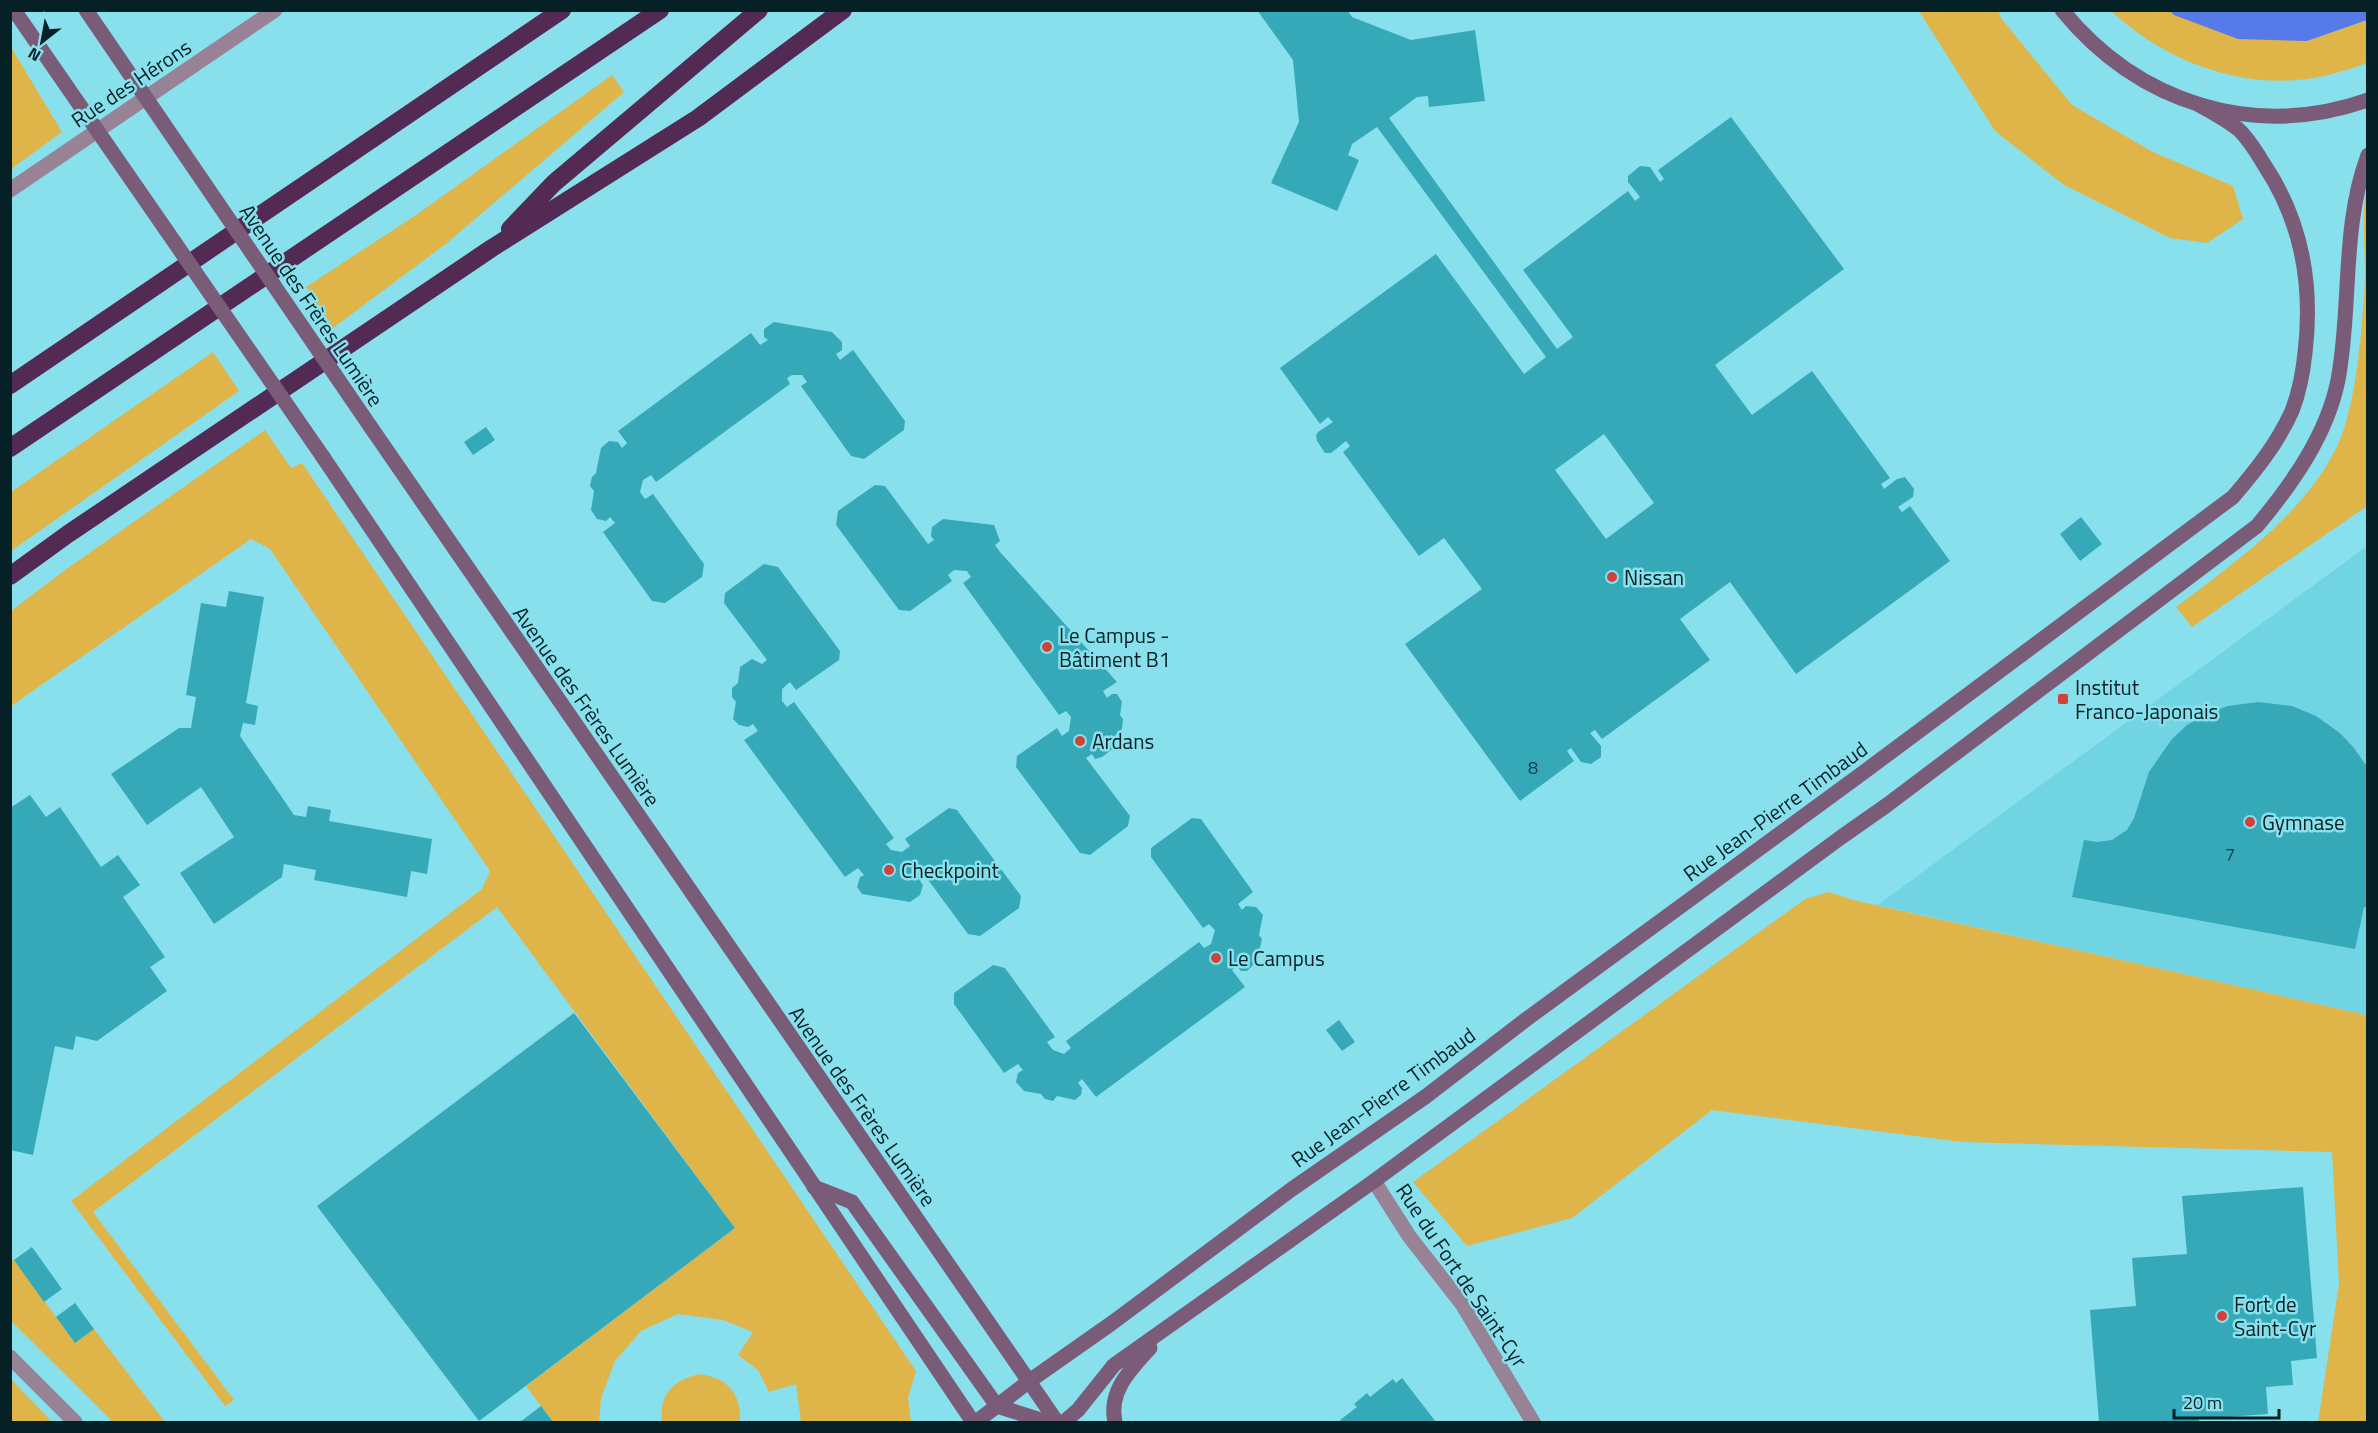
<svg xmlns="http://www.w3.org/2000/svg" width="2378" height="1433" viewBox="0 0 2378 1433" font-family="'Titillium Web',sans-serif">
	<rect width="100%" height="100%" fill="#88e0ed"/>
	<path fill="#71d4e3" d="M 2367,546 L 2367,1015 L 1878,905 L 1970,837 Z"/>
	<g fill="#dfb549">
		<path d="M 1919,11 L 1998,11 L 2001,18 L 2072,105 L 2153,152 L 2233,186 L 2243,219 L 2207,243 L 2170,238 L 2064,185 L 1995,131 Z"/>
		<path d="M 2111,11 L 2170,11 L 2175,15 L 2307,41 L 2367,20 L 2367,63 C 2356,67 2344,71 2332,74 C 2253,95 2169,65 2111,11 Z"/>
		<path d="M 11,47 L 62,132 L 11,169 L 10,169 Z"/>
		<path d="M 612,75 L 624,92 L 447,243 L 333,328 L 306,287 L 416,215 Z"/>
		<path d="M 2367,183 L 2367,506 L 2192,627 L 2176,607 C 2238,560 2324,500 2346,422 C 2357,384 2361,336 2364,296 C 2367,258 2360,220 2367,183 Z"/>
		<path d="M 213,352 L 239,391 L 11,551 L 11,492 Z"/>
		<path d="M 265,430 L 291,468 L 302,463 L 916,1371 L 908,1398 L 911,1422 L 801,1422 L 796,1384 L 769,1392 L 758,1370 L 738,1355 L 753,1332 L 723,1320 L 678,1314 L 641,1331 L 615,1361 L 601,1398 L 599,1422 L 553,1422 L 526,1386 L 735,1228 L 497,907 L 93,1212 L 234,1400 L 225,1406 L 71,1201 L 482,889 L 490,871 L 270,549 L 251,539 L 11,706 L 11,611 L 65,570 Z"/>
		<path d="M 1829,892 L 1853,900 L 2367,1015 L 2367,1422 L 2318,1422 L 2339,1284 L 2332,1152 L 1962,1142 L 1712,1110 L 1572,1218 L 1467,1246 L 1413,1182 L 1805,899 Z"/>
		<path d="M 10,1260 L 14,1260 L 75,1343 L 94,1329 L 165,1422 L 113,1422 L 11,1321 Z"/>
		<path d="M 699,1374 C 728,1378 741,1393 740,1422 L 662,1422 C 659,1394 672,1381 699,1374 Z"/>
		<path d="M 11,1379 L 52,1422 L 11,1422 Z"/>
	</g>
	<path fill="#567ae7" d="M 2367,10 L 2367,20 L 2307,41 L 2238,39 L 2174,15 L 2170,11 Z"/>
	<g fill="#35a9b8" fill-rule="evenodd">
		<path d="M 1257,10 L 1347,10 L 1352,17 L 1411,40 L 1475,30 L 1485,101 L 1429,107 L 1428,96 L 1417,97 L 1389,118 L 1557,349 L 1573,337 L 1523,270 L 1628,191 L 1635,201 L 1640,197 L 1628,182 L 1628,176 L 1640,166 L 1650,167 L 1660,182 L 1664,179 L 1658,170 L 1731,117 L 1844,269 L 1715,365 L 1752,415 L 1812,371 L 1890,478 L 1881,484 L 1884,489 L 1897,479 L 1905,477 L 1914,489 L 1913,497 L 1898,507 L 1902,512 L 1910,506 L 1950,561 L 1796,674 L 1730,582 L 1680,619 L 1710,660 L 1602,739 L 1595,730 L 1590,733 L 1601,746 L 1601,757 L 1591,764 L 1581,762 L 1571,748 L 1567,751 L 1574,761 L 1520,801 L 1405,644 L 1482,589 L 1444,538 L 1419,556 L 1343,452 L 1350,446 L 1346,441 L 1331,453 L 1325,453 L 1317,441 L 1316,435 L 1318,432 L 1333,422 L 1328,417 L 1320,424 L 1280,368 L 1436,254 L 1524,374 L 1546,357 L 1377,127 L 1352,144 L 1348,155 L 1359,160 L 1337,211 L 1271,183 L 1299,122 L 1293,60 ZM 1604,434 L 1654,503 L 1606,539 L 1555,470 Z"/>
		<path d="M 774,322 L 832,332 L 842,342 L 842,350 L 836,354 L 840,360 L 853,350 L 905,421 L 904,430 L 864,459 L 851,456 L 801,386 L 807,382 L 802,375 L 792,375 L 787,378 L 790,384 L 656,482 L 651,475 L 643,480 L 640,492 L 645,499 L 653,494 L 704,564 L 702,577 L 665,603 L 652,601 L 603,532 L 615,523 L 610,517 L 606,521 L 597,519 L 591,510 L 594,491 L 590,486 L 592,477 L 596,473 L 601,448 L 609,441 L 618,442 L 622,448 L 627,443 L 618,431 L 751,333 L 760,345 L 768,340 L 764,337 L 764,329 Z"/>
		<path d="M 486,427 L 495,440 L 473,455 L 464,442 Z"/>
		<path d="M 875,485 L 885,486 L 928,544 L 934,540 L 931,536 L 932,527 L 943,519 L 994,525 L 1000,541 L 995,545 L 1000,552 L 1117,682 L 1103,691 L 1107,698 L 1112,694 L 1117,694 L 1122,702 L 1120,715 L 1123,719 L 1122,729 L 1116,734 L 1114,748 L 1102,757 L 1095,759 L 1092,754 L 1086,758 L 1130,816 L 1128,826 L 1090,855 L 1080,853 L 1016,767 L 1017,756 L 1057,728 L 1062,736 L 1069,731 L 1071,717 L 1066,711 L 1059,715 L 963,583 L 971,577 L 967,571 L 954,570 L 948,575 L 952,581 L 910,611 L 899,610 L 836,525 L 838,511 Z"/>
		<path d="M 2081,517 L 2102,544 L 2080,561 L 2060,534 Z"/>
		<path d="M 764,564 L 778,567 L 840,651 L 839,660 L 796,690 L 790,682 L 782,689 L 782,701 L 787,707 L 794,702 L 894,838 L 886,844 L 891,850 L 902,852 L 910,846 L 905,839 L 949,808 L 957,810 L 1021,896 L 1019,908 L 980,936 L 968,934 L 926,877 L 920,881 L 923,885 L 920,895 L 910,902 L 862,894 L 857,887 L 860,877 L 864,875 L 858,868 L 845,877 L 744,740 L 758,731 L 753,724 L 748,727 L 739,725 L 733,719 L 736,702 L 732,697 L 732,688 L 738,683 L 740,667 L 752,659 L 762,664 L 767,660 L 724,603 L 725,593 Z"/>
		<path d="M 229,591 L 264,597 L 246,703 L 258,706 L 255,725 L 243,723 L 240,736 L 294,815 L 306,817 L 308,806 L 331,810 L 329,821 L 432,839 L 427,874 L 411,871 L 407,897 L 314,880 L 316,870 L 284,864 L 282,877 L 214,924 L 180,873 L 234,837 L 201,787 L 147,825 L 111,774 L 179,728 L 191,728 L 196,697 L 186,695 L 201,603 L 226,607 Z"/>
		<path d="M 2258,702 L 2292,706 L 2316,716 L 2340,733 L 2354,748 L 2368,768 L 2368,908 L 2364,907 L 2355,949 L 2072,897 L 2084,840 L 2097,842 L 2112,840 L 2127,830 L 2134,818 L 2149,772 L 2172,739 L 2187,725 L 2213,711 L 2228,706 Z"/>
		<path d="M 30,795 L 46,817 L 60,807 L 101,867 L 118,855 L 140,885 L 123,897 L 165,957 L 150,967 L 167,991 L 97,1041 L 76,1036 L 73,1050 L 55,1046 L 33,1155 L 10,1150 L 10,808 Z"/>
		<path d="M 1192,818 L 1201,819 L 1253,892 L 1238,904 L 1242,910 L 1246,906 L 1256,907 L 1263,915 L 1259,935 L 1262,939 L 1260,948 L 1256,951 L 1253,965 L 1247,971 L 1241,971 L 1237,966 L 1232,970 L 1245,987 L 1096,1097 L 1082,1079 L 1078,1083 L 1082,1088 L 1081,1095 L 1075,1100 L 1057,1096 L 1053,1101 L 1045,1099 L 1041,1094 L 1024,1091 L 1016,1082 L 1018,1073 L 1023,1070 L 1018,1064 L 1004,1073 L 954,1004 L 954,993 L 993,965 L 1005,968 L 1055,1037 L 1047,1042 L 1053,1050 L 1064,1054 L 1071,1048 L 1066,1041 L 1199,942 L 1204,948 L 1211,944 L 1215,930 L 1209,924 L 1203,928 L 1151,857 L 1151,848 Z"/>
		<path d="M 574,1013 L 735,1228 L 479,1421 L 317,1206 Z"/>
		<path d="M 1339,1020 L 1355,1042 L 1342,1051 L 1326,1030 Z"/>
		<path d="M 2303,1187 L 2317,1358 L 2291,1361 L 2293,1385 L 2266,1387 L 2268,1414 L 2199,1419 L 2199,1422 L 2099,1422 L 2090,1310 L 2136,1306 L 2132,1258 L 2187,1254 L 2182,1196 Z"/>
		<path d="M 32,1247 L 62,1289 L 44,1302 L 14,1260 Z"/>
		<path d="M 75,1303 L 94,1329 L 75,1343 L 56,1317 Z"/>
		<path d="M 1402,1378 L 1436,1422 L 1343,1422 L 1340,1420 L 1357,1407 L 1354,1404 L 1367,1393 L 1370,1397 L 1393,1379 L 1396,1383 Z"/>
		<path d="M 541,1406 L 553,1422 L 520,1422 Z"/>
	</g>
	<g fill="none" stroke-linecap="round" stroke-linejoin="round">
		<g stroke="#978296" stroke-width="15">
			<path d="M 10,190 L 275,10"/>
			<path d="M 1374,1181 L 1409,1236 L 1462,1304 L 1533,1422"/>
			<path d="M 10,1357 L 75,1422"/>
		</g>
		<g stroke="#7a5c79" stroke-width="15">
			<path d="M 2062,10 C 2138,103 2253,140 2368,100"/>
			<path d="M 370,426 L 1057,1422"/>
			<path d="M 323,457 L 973,1422"/>
			<path d="M 814,1187 L 852,1202 L 997,1406 L 1047,1422"/>
			<path d="M 976,1422 L 1028,1382 L 1112,1323 L 1292,1189 L 1425,1097 L 1528,1018 L 1864,772 L 2233,497 C 2256,470 2277,444 2292,411 C 2299,393 2303,372 2305,353 C 2313,286 2302,222 2265,166 C 2257,153 2249,139 2238,129 C 2226,120 2212,112 2199,105"/>
			<path d="M 1064,1422 L 1078,1410 L 1114,1365 L 1374,1181 L 1840,838 L 1887,805 L 2257,526 C 2292,484 2327,435 2338,380 C 2352,305 2341,228 2368,155"/>
			<path d="M 1115,1422 C 1108,1391 1131,1369 1150,1348"/>
		</g>
		<g stroke="#532a53" stroke-width="18">
			<path d="M 510,229 L 554,183 L 759,10"/>
			<path d="M 10,385 L 562,10"/>
			<path d="M 10,448 L 660,10"/>
			<path d="M 10,576 L 68,534 L 492,248 L 698,118 L 843,10"/>
		</g>
		<g stroke="#7a5c79" stroke-width="15">
			<path d="M 14,10 L 323,457"/>
			<path d="M 86,10 L 370,426"/>
		</g>
	</g>
	<g fill="#d04239" stroke="#88e0ed" stroke-width="2">
		<circle cx="1612" cy="577" r="6"/>
		<circle cx="1047" cy="647" r="6"/>
		<rect x="2057" y="693" width="12" height="12" rx="3"/>
		<circle cx="1080" cy="741" r="6"/>
		<circle cx="2250" cy="822" r="6"/>
		<circle cx="889" cy="870" r="6"/>
		<circle cx="1216" cy="958" r="6"/>
		<circle cx="2222" cy="1316" r="6"/>
	</g>
	<g text-anchor="middle" dominant-baseline="central" stroke-width="5" stroke-linejoin="round" paint-order="stroke">
		<g font-size="18" fill="#11434a">
			<text x="1533" y="767">8</text>
			<text x="2230" y="854">7</text>
		</g>
		<g font-size="21" fill="#052125" stroke="#88e0ed">
			<text transform="translate(131 83) rotate(-34)">Rue des Hérons</text>
			<text transform="translate(312 305) rotate(56)">Avenue des Frères Lumière</text>
			<text transform="translate(587 706) rotate(55)">Avenue des Frères Lumière</text>
			<text transform="translate(1775 811) rotate(-36)">Rue Jean-Pierre Timbaud</text>
			<text transform="translate(1383 1097) rotate(-36)">Rue Jean-Pierre Timbaud</text>
			<text transform="translate(863 1106) rotate(55)">Avenue des Frères Lumière</text>
			<text transform="translate(1462 1275) rotate(56)">Rue du Fort de Saint-Cyr</text>
		</g>
		<g font-size="21" fill="#052125" stroke="#88e0ed" text-anchor="start">
			<text x="1624" y="577">Nissan</text>
			<text x="1059" y="635">Le Campus -<tspan x="1059" dy="24">Bâtiment B1</tspan></text>
			<text x="2075" y="687">Institut<tspan x="2075" dy="24">Franco-Japonais</tspan></text>
			<text x="1092" y="741">Ardans</text>
			<text x="2262" y="822">Gymnase</text>
			<text x="901" y="870">Checkpoint</text>
			<text x="1228" y="958">Le Campus</text>
			<text x="2234" y="1304">Fort de<tspan x="2234" dy="24">Saint-Cyr</tspan></text>
		</g>
	</g>
	<rect width="2378" height="1433" fill="none" stroke="#052125" stroke-width="24"/>
	<g transform="translate(42 42) rotate(211)" stroke="#88e0ed" stroke-width="4.5" paint-order="stroke">
	<path d="M0-4.5L10 22L0 15L-10 22Z" fill="#052125"/>
	<text y="-9" font-size="16" font-weight="bold" text-anchor="middle" fill="#052125">N</text>
	</g>
	<path d="M2174 1409v9h105v-9" fill="none" stroke="#052125" stroke-width="3"/>
	<text x="2183" y="1409" font-size="18" fill="#052125" stroke="#88e0ed" stroke-width="4.5" paint-order="stroke">20 m</text>
</svg>
